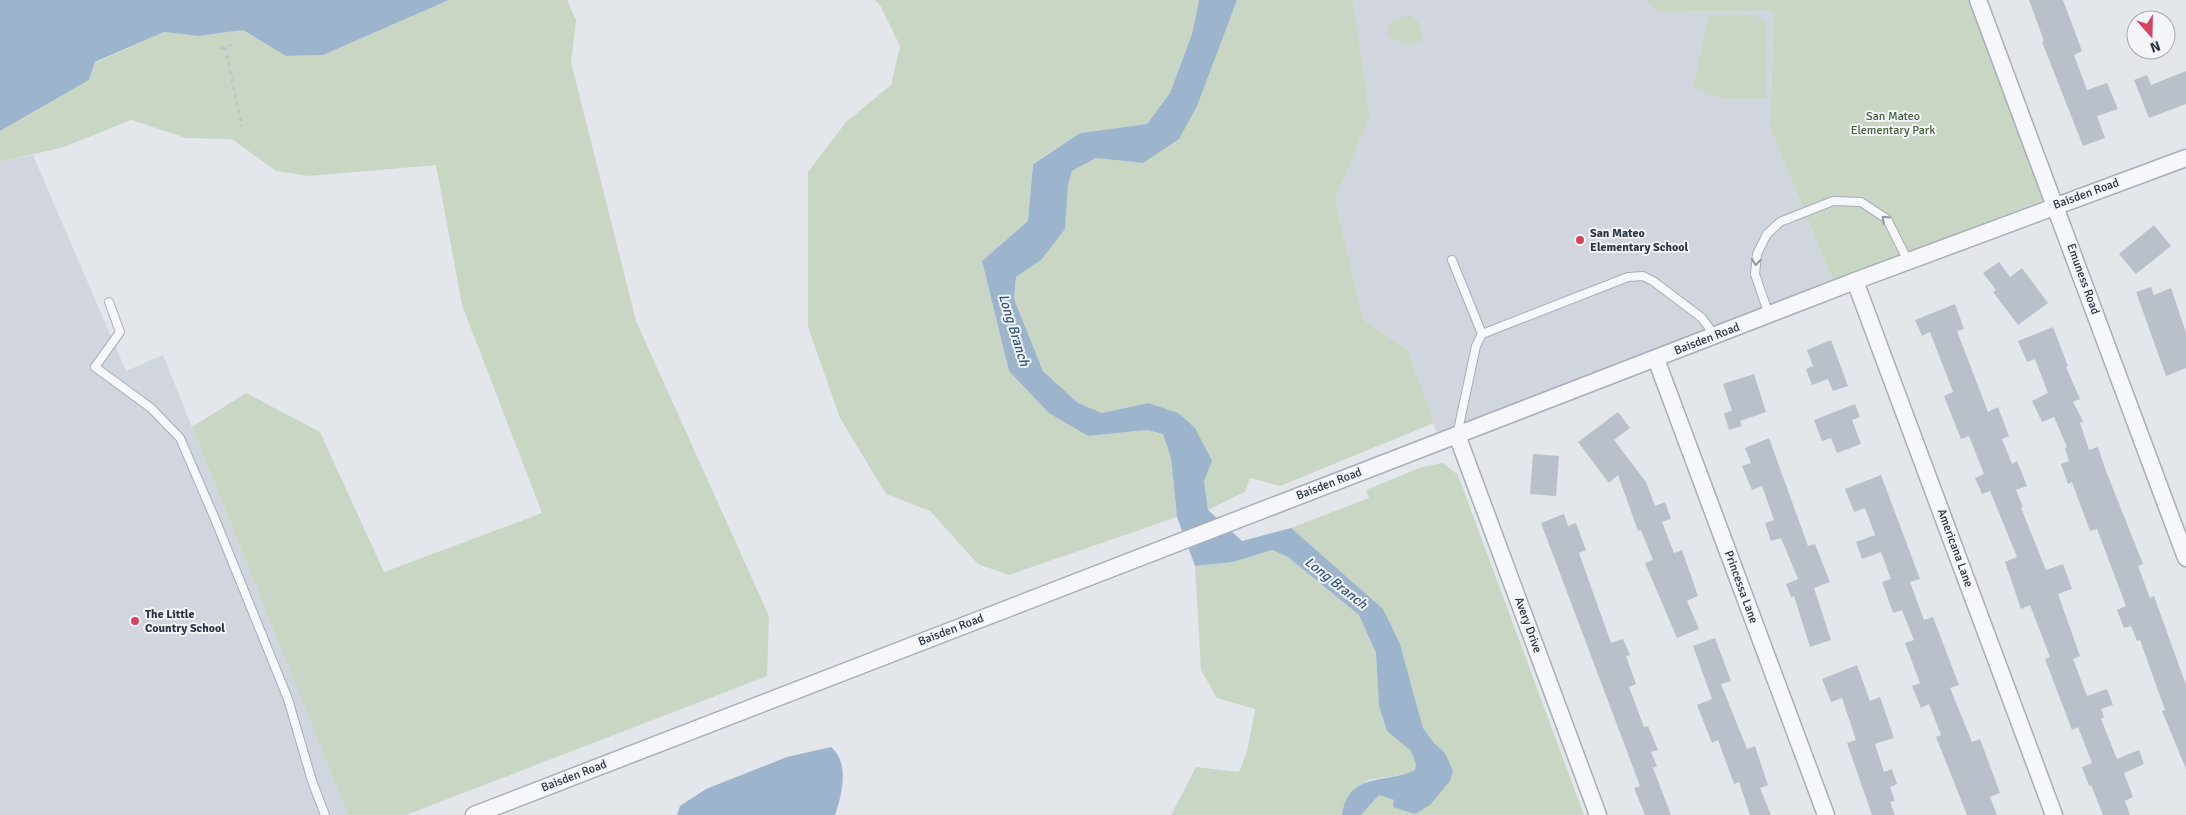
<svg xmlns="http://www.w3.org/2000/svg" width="2186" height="815" viewBox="0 0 2186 815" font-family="Signika,sans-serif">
	<rect width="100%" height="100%" fill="#e3e7ec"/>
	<g fill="#d1d6de">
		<path d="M 1353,0 L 1646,0 L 1657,12 L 1774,11 L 1770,127 L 1833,281 L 1437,433 L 1408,351 L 1363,319 L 1335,199 L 1370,116 Z"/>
		<path d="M 33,155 L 126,371 L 163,355 L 348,815 L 0,815 L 0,162 Z"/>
	</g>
	<g fill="#c9d6c4">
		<path d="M 449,0 L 567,0 L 576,20 L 571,62 L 636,321 L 769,616 L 767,676 L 406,815 L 348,815 L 192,427 L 246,393 L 320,432 L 384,572 L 542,513 L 462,305 L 436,165 L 309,176 L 276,171 L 232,139 L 186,138 L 131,120 L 64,147 L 0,162 L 0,131 L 89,80 L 95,63 L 164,32 L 198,36 L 243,30 L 286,56 L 323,55 Z"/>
		<path d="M 875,0 L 1199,0 L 1192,34 L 1170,93 L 1147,124 L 1080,133 L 1033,163 L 1028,221 L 982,261 L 1009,371 L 1088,436 L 1147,430 L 1163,434 L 1171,458 L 1177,517 L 1009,575 L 978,564 L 930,511 L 886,494 L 840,418 L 808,327 L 808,172 L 846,122 L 891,85 L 900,46 L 880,5 Z"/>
		<path d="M 1237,0 L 1353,0 L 1370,116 L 1335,199 L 1363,319 L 1408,351 L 1434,423 L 1280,486 L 1250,478 L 1245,492 L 1208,510 L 1204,481 L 1212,461 L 1148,403 L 1102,413 L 1078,403 L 1043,371 L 1014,299 L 1016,277 L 1041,260 L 1072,171 L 1096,158 L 1143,163 L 1221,39 Z"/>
		<path d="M 1646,0 L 1971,0 L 2046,199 L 1833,281 L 1770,127 L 1774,11 L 1657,12 Z"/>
		<path d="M 1411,15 L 1419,23 L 1423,40 L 1409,45 L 1390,38 C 1381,22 1399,18 1411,15 Z"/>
		<path d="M 1752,15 L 1766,21 L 1766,98 L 1720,98 L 1693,86 L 1709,16 Z"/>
		<path d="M 1443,463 L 1458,475 L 1584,815 L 1361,815 L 1379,795 L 1394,800 L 1445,753 L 1434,743 L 1423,728 L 1400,644 L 1291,528 L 1369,498 L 1366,490 L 1422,467 Z"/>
		<path d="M 1272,550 L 1288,557 L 1359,615 L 1376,653 L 1379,706 L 1387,731 L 1411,751 L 1416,764 L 1415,770 L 1407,774 L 1368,780 L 1343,807 L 1342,815 L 1171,815 L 1196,767 L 1239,772 L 1247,752 L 1255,709 L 1217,698 L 1201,670 L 1195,566 L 1233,562 Z"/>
	</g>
	<g fill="#9cb5cd">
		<path d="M 0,0 L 449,0 L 323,55 L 286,56 L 243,30 L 198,36 L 164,32 L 95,62 L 89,80 L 0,131 Z"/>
		<path d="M 1199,0 L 1237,0 L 1197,106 L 1179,139 L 1143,163 L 1096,158 L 1072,171 L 1068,184 L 1065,229 L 1041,260 L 1016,277 L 1014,299 L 1043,371 L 1078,403 L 1102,413 L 1148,403 L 1178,413 L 1195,428 L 1212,461 L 1204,481 L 1208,510 L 1242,541 L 1291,528 L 1383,609 L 1400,644 L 1423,728 L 1434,743 L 1445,753 L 1453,771 L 1450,781 L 1430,805 L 1415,814 L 1393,807 L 1394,800 L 1379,795 L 1361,815 L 1342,815 C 1348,771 1388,784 1415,770 L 1416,764 L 1411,751 L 1387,731 L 1379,706 L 1376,653 L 1359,615 L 1288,557 L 1272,550 L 1233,562 L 1195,566 L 1177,517 L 1171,458 L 1163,434 L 1147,430 L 1088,436 L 1049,413 L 1009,371 L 982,261 L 1028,221 L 1033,164 L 1080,133 L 1147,124 L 1170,93 L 1192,34 Z"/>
		<path d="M 831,747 C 850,763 842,794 835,815 L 677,815 L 680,806 L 706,789 L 787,757 Z"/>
	</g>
	<g fill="#bac0ca">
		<path d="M 2029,0 L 2063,0 L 2082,51 L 2074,55 L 2087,90 L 2107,83 L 2118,109 L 2097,116 L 2105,138 L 2083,146 L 2042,42 L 2044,41 Z"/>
		<path d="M 2186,71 L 2186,104 L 2149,118 L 2134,80 L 2147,75 L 2151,85 Z"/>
		<path d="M 2154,225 L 2171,246 L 2136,274 L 2119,254 Z"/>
		<path d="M 1999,262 L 2010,277 L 2022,268 L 2048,303 L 2018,325 L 1993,292 L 1996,290 L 1983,273 Z"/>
		<path d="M 2151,287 L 2154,295 L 2171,288 L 2186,333 L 2186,368 L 2166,376 L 2136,292 Z"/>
		<path d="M 1955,304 L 1964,329 L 1957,331 L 1988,412 L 1998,407 L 2009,436 L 2002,439 L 2012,464 L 2017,461 L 2027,486 L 2016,490 L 2023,507 L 2021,508 L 2046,570 L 2063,564 L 2072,589 L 2058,594 L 2080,656 L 2073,659 L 2087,696 L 2107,689 L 2113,705 L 2101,709 L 2104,717 L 2101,719 L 2117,759 L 2139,750 L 2144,764 L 2124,773 L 2133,797 L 2125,801 L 2130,815 L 2103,815 L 2091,785 L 2089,786 L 2082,767 L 2092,763 L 2078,727 L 2072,730 L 2045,659 L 2050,657 L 2030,605 L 2021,609 L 2005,562 L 2017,557 L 1990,491 L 1982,494 L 1975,478 L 1984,474 L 1969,436 L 1961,439 L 1944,396 L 1953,392 L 1930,332 L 1922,336 L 1915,320 Z"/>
		<path d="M 2053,327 L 2068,366 L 2066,367 L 2080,399 L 2073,402 L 2083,421 L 2080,423 L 2089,450 L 2098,447 L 2106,471 L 2143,564 L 2138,566 L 2150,598 L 2154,596 L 2186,685 L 2186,769 L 2162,711 L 2165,710 L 2140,640 L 2137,641 L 2131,626 L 2124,628 L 2117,610 L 2126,606 L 2097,529 L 2090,531 L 2072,482 L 2068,484 L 2061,464 L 2069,461 L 2065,448 L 2067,447 L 2054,417 L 2042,422 L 2032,401 L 2048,393 L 2035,359 L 2027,362 L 2018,341 Z"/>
		<path d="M 1831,340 L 1848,386 L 1833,391 L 1828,379 L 1812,385 L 1806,369 L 1813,366 L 1807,350 Z"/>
		<path d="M 1754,374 L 1766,412 L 1740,421 L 1742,426 L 1729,430 L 1724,413 L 1732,411 L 1723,384 Z"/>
		<path d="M 1855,404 L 1860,417 L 1852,420 L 1861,444 L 1837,453 L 1831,438 L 1822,441 L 1814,420 Z"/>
		<path d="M 1618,412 L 1630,428 L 1614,440 L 1646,482 L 1655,506 L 1665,502 L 1671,519 L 1662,522 L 1674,553 L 1682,550 L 1698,596 L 1687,601 L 1699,629 L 1677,638 L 1645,563 L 1653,560 L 1641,530 L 1638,531 L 1618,475 L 1609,483 L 1578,442 Z"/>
		<path d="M 1769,438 L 1808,546 L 1815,544 L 1830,582 L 1814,588 L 1831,640 L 1810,647 L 1794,596 L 1791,597 L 1786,584 L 1798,579 L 1781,538 L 1771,541 L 1765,523 L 1774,520 L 1762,486 L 1752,490 L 1742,466 L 1751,463 L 1745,448 Z"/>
		<path d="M 1533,454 L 1559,456 L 1556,496 L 1530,494 Z"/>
		<path d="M 1881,475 L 1920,579 L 1910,582 L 1924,620 L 1933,617 L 1959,685 L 1950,688 L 1972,742 L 1980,739 L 2000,793 L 1990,797 L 1997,815 L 1967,815 L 1936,737 L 1941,735 L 1929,704 L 1921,708 L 1912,686 L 1920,683 L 1905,643 L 1914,640 L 1902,610 L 1893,613 L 1882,582 L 1891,579 L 1881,552 L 1862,559 L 1856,542 L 1875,535 L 1865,508 L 1854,512 L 1845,489 Z"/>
		<path d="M 1564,514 L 1568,526 L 1576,523 L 1586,550 L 1579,553 L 1611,643 L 1623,639 L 1630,655 L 1626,656 L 1636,684 L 1629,687 L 1644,727 L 1648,726 L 1658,750 L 1651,752 L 1657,766 L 1653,768 L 1671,815 L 1645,815 L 1634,788 L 1640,786 L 1541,523 Z"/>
		<path d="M 1715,638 L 1731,681 L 1721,684 L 1747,749 L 1755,746 L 1768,785 L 1760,788 L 1771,815 L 1750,815 L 1739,782 L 1734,784 L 1718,740 L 1712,743 L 1697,705 L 1712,699 L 1693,646 Z"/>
		<path d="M 1857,665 L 1870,701 L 1880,697 L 1894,738 L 1875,744 L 1884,772 L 1892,769 L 1897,784 L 1890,787 L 1895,801 L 1890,802 L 1895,815 L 1872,815 L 1847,743 L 1856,740 L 1842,698 L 1831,702 L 1822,679 Z"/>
	</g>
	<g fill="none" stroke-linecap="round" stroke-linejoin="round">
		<defs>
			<g id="lane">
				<path d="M 1452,260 L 1482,334"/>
				<path d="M 109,302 L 120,332 L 95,367 L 151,408 L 180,438 L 215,519 L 288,699 L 312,781 L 325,815"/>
				<path d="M 1769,315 L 1755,274 L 1757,254 L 1767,234 L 1780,222 L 1833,201 L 1861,202 L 1887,219 L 1908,261"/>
				<path d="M 1457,435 L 1476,346 L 1482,334 L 1628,277 L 1643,276 L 1653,281 L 1702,318 L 1715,336"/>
			</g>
			<g id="street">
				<path d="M 1978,0 L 2186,558"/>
				<path d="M 1855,281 L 2054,815"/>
				<path d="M 1656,359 L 1826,815"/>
				<path d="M 1457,435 L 1598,815"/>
				<path d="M 474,815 L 1855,281 L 2186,158"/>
			</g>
		</defs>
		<use href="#lane" stroke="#a7aeb7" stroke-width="10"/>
		<use href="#street" stroke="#a7aeb7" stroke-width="19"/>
		<g stroke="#c1c4cb" stroke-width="3" stroke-dasharray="4 4" stroke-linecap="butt">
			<path d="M 225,47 L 242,127"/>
			<path d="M 220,48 L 232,45"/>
		</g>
		<use href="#lane" stroke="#f6f7fa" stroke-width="8"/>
		<use href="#street" stroke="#f6f7fa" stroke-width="16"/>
	</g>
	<defs><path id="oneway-chevron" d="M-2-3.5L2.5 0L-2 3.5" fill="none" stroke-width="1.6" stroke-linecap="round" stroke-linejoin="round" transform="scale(1.25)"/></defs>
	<g stroke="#9096a0">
		<use href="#oneway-chevron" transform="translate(1885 219) rotate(-137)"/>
		<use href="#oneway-chevron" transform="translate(1756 262) rotate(95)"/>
	</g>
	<g fill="#d6435b" stroke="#f3f5f9" stroke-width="2">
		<circle cx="1580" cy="240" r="5"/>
		<circle cx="135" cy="621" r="5"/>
	</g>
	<g text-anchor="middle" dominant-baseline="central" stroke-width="4" stroke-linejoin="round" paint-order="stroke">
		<g font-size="12" fill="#3f6236" stroke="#f3f5f9">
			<text x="1893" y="116">San Mateo<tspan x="1893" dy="14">Elementary Park</tspan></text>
		</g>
		<g font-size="12" fill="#293445" stroke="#f3f5f9">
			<text transform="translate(2086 194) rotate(-20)">Baisden Road</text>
			<text transform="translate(2083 279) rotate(70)">Emuness Road</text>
			<text transform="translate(1707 339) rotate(-21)">Baisden Road</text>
			<text transform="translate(1329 484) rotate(-21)">Baisden Road</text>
			<text transform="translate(1955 548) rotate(70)">Americana Lane</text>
			<text transform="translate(1741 587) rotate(70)">Princessa Lane</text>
			<text transform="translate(1528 625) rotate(70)">Avery Drive</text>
			<text transform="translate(951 630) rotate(-21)">Baisden Road</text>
			<text transform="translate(574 776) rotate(-21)">Baisden Road</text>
		</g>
		<g font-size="12" font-weight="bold" fill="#293445" stroke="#f3f5f9" text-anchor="start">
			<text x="1590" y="233">San Mateo<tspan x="1590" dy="14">Elementary School</tspan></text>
			<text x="145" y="614">The Little<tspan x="145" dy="14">Country School</tspan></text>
		</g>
		<g font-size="14" font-style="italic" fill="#31537c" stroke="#f3f5f9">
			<text transform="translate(1014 330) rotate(73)">Long Branch</text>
			<text transform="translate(1336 583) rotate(38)">Long Branch</text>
		</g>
	</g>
	<g transform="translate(2151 35) rotate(160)"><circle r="24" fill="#f3f5f9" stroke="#a2a8b1"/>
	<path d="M0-4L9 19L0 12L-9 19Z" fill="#d6435b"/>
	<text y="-8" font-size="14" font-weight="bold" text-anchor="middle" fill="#293445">N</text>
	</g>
</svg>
